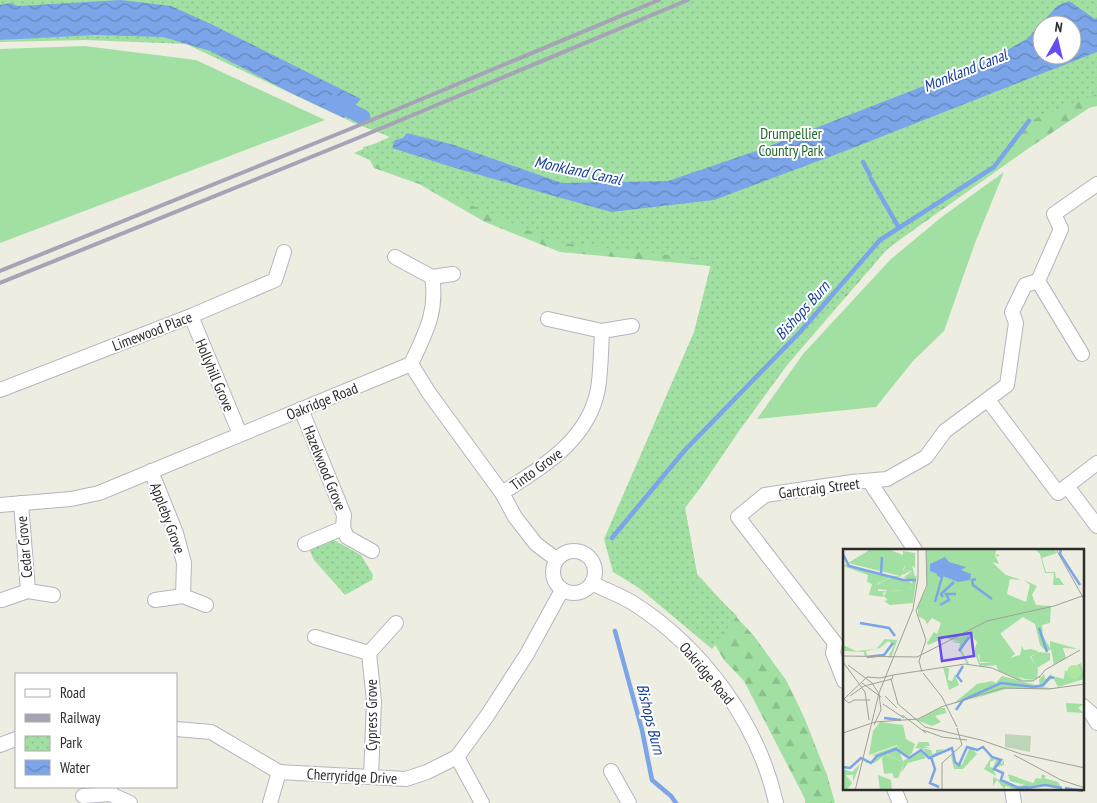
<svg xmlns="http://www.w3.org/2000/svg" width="1097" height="803" viewBox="0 0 1097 803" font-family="'PT Sans Narrow',sans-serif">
	<defs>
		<pattern id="forest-firs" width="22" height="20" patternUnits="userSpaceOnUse" patternTransform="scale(1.25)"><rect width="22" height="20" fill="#a1e0a2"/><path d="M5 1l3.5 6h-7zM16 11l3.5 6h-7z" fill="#8bc08c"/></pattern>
		<pattern id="park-dots" width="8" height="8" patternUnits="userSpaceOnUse" patternTransform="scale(1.25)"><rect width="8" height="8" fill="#a1e0a2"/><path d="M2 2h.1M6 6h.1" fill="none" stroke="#8bc08c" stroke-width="1.8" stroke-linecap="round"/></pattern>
		<pattern id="water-waves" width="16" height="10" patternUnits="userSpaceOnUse" patternTransform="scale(1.25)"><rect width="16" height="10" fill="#7ba5e8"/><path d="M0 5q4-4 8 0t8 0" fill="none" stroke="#6587bc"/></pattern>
	</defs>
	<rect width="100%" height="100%" fill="#eeede1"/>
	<g fill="#a1e0a2">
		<path d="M 85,46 L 196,60 L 325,120 L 0,243 L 0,49 Z"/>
		<path d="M 1004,172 L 975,243 L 944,331 L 913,361 L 876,407 L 757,419 L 803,354 L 891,259 L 943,216 Z"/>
	</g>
	<path fill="url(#forest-firs)" d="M 1097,66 L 1097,106 L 1089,108 L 1029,148 L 888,248 L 727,435 L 685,508 L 697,574 L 754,636 L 786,680 L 804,717 L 827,775 L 835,803 L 805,803 L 805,799 L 744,681 L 724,660 L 703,624 L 668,580 L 711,266 L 560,252 L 485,222 L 419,184 L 374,168 L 363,147 L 379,143 Z"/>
	<g fill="url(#park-dots)" fill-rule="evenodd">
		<path d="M 0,0 L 1097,0 L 1097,94 L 1029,121 L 994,167 L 884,252 L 809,335 L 739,431 L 701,487 L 685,508 L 698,579 L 737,616 L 712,649 L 639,588 L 613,572 L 604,539 L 694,332 L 712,260 L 554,242 L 354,153 L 390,137 L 354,123 L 186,44 L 86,40 L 0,42 ZM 1042,25 L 1072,25 L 1072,55 L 1042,55 Z"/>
		<path d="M 332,539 L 361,555 L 373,575 L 372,580 L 345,595 L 314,560 L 309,549 Z"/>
	</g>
	<g fill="url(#water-waves)" fill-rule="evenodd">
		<path d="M 121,0 L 171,6 L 213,25 L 361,99 L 344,118 L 291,93 L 210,51 L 163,37 L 95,35 L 0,40 L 0,5 L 10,3 L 18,6 Z"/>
		<path d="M 1069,1 L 1095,19 L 1097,18 L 1097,52 L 845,151 L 714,200 L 611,212 L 455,168 L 392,148 L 395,140 L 403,138 L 407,133 L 454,145 L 562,183 L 668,181 L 756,151 L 983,63 L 1027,39 L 1057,6 ZM 1042,25 L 1072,25 L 1072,55 L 1042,55 Z"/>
	</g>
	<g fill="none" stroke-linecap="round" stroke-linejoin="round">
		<g stroke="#7ba5e8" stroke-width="4.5">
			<path d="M 863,162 L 870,175"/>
			<path d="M 871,179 L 899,228"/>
			<path d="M 612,538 L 685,450 L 800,332 L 880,240 L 994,167 L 1029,121"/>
			<path d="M 615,631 L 642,730 L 652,780 L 671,796 L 676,803"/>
		</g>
		<path stroke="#7ba5e8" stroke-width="15" d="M 333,102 L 363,117"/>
		<defs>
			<g id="street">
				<path d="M 395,257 L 432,277 C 438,311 425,334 411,364"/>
				<path d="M 432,277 L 453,274"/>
				<path d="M 1038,281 L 1082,354"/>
				<path d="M 191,316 L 240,434"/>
				<path d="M 602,331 L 632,326"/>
				<path d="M 0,390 L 191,316 L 275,280 L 284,252"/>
				<path d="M 988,400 L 1058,493 L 1097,463"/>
				<path d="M 301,409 L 344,515 L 343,528 L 305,544"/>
				<path d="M 151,471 L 176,533 L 184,563 L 183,596"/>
				<path d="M 870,482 L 915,550"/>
				<path d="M 1067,486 L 1097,526"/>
				<path d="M 502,493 C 543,466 588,441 598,389 C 601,370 601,350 602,331 L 548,319"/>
				<path d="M 21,503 L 28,591"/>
				<path d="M 0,505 L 71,499 L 99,493 L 411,364 L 429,393 L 502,493 L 515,517 L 536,544 L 556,559"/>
				<path d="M 343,528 L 347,537 L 372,551"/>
				<circle cx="574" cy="572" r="21"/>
				<path d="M 592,583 C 605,590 620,595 633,603 C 702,647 758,722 776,803"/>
				<path d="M 2,600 L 28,591 L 53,595"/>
				<path d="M 155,600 L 183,596 L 206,605"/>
				<path d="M 315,637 L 369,653 L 396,623"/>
				<path d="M 369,653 L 374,701 L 371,777"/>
				<path d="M 844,681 L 833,653 L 835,643 L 738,517 L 765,495 L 852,482 L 887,479 L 926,457 L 945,431 L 1007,385 L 1016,323 L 1012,312 L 1025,285 L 1038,281 L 1061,229 L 1054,214 L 1097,184"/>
				<path d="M 1083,706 L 1091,713 L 1097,723"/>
				<path d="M 176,729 L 211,732 L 279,772 L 406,779 L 427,772 L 457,757 L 487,716 L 527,654 L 562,590"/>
				<path d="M 0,745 L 16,739"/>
				<path d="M 457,757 L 482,803"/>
				<path d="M 611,771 L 629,803"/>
				<path d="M 894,789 L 900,803"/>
				<path d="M 1012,789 L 1014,803"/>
				<path d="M 110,794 L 130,803"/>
				<path d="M 83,796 L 110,794 L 110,787"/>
				<path d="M 270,803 L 279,772"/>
			</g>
		</defs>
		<use href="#street" stroke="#b6b4bf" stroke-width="16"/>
		<use href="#street" stroke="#fff" stroke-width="14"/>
		<g stroke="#a7a3b6" stroke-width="4">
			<path d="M 0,271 L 350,129 L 659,0"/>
			<path d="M 0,283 L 353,140 L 688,0"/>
		</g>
	</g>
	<g text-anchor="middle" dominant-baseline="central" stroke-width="4" stroke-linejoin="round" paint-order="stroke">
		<g font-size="15" fill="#20682a" stroke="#fff">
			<text x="791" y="133">Drumpellier<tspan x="791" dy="17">Country Park</tspan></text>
		</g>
		<g font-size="15" fill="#2d2d2d" stroke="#fff">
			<text transform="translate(152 331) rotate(-21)">Limewood Place</text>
			<text transform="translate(215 375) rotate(67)">Hollyhill Grove</text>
			<text transform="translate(322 401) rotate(-22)">Oakridge Road</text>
			<text transform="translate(325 468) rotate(68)">Hazelwood Grove</text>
			<text transform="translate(536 469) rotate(-36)">Tinto Grove</text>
			<text transform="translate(819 488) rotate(-7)">Gartcraig Street</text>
			<text transform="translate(168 518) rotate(70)">Appleby Grove</text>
			<text transform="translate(24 547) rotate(-95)">Cedar Grove</text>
			<text transform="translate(707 673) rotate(50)">Oakridge Road</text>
			<text transform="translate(371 715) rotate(-90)">Cypress Grove</text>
			<text transform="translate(352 776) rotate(3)">Cherryridge Drive</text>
		</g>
		<g font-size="16" font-style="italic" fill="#163e99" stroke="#fff">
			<text transform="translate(965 70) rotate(-22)">Monkland Canal</text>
			<text transform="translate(578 170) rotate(12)">Monkland Canal</text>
			<text transform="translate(802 310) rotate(-48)">Bishops Burn</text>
			<text transform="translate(651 719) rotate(76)">Bishops Burn</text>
		</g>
	</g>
	<g transform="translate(843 549)">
		<rect width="241" height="241" fill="#eeede1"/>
		<path d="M 28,0 L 45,0 L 60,6 L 60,2 L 72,4 L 72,19 L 69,16 L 62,16 L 60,21 L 68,22 L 57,27 L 5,14 ZM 150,74 L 172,105 L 167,109 L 177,106 L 179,97 L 181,101 L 188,100 L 195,102 L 187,108 L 195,120 L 194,130 L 182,130 L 156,122 L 157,113 L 137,113 L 135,92 L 130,86 ZM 100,118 L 106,119 L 105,131 L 109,132 L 112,125 L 116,136 L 106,141 ZM 97,159 L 102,159 L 103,164 L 92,167 L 98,173 L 89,177 L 73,171 ZM 37,173 L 60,176 L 63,190 L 72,195 L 69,204 L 66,207 L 57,204 L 54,196 L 26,206 L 30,182 ZM 76,193 L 85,193 L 87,197 L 81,197 L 87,199 L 79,199 L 88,201 L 89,205 L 93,204 L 93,201 L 101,200 L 93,205 L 85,207 L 80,200 L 72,199 ZM 43,205 L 61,214 L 55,229 L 51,229 L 49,224 L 41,225 L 39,209 ZM 17,215 L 10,233 L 10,226 L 3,226 L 9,234 L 4,241 L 0,241 L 0,220 L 9,223 ZM 35,226 L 48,231 L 49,241 L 37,241 Z" fill="#a1e0a2"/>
		<path d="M 192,0 L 211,0 L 214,4 L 199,9 L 200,13 L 203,23 L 212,23 L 213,29 L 216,29 L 221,36 L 210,36 L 211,24 L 202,24 L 197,5 ZM 4,15 L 35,25 L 61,28 L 69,22 L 61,21 L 62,16 L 69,16 L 72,28 L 74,26 L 70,54 L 47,56 L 41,52 L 64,47 L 64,43 L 47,43 L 67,40 L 69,32 L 60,28 L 47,29 L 35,34 L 35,42 L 44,42 L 40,44 L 41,48 L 26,46 L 25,49 L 29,35 L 24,33 L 25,26 L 0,17 ZM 130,85 L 135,92 L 136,99 L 138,100 L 135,107 L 137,114 L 163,112 L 159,116 L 167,112 L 168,116 L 157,121 L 163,120 L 180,131 L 194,130 L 187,132 L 175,131 L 155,121 L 153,116 L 137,118 L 131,103 L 134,93 L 129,87 L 118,100 L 126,115 L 124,115 L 116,101 L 118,94 L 113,94 L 107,91 L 115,93 ZM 56,86 L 48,109 L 45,109 L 51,96 L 45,92 L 37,99 L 33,100 L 23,102 L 24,107 L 32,109 L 22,108 L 21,103 L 2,102 L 0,99 L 0,96 L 13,102 L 33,100 L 42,90 L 54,91 ZM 208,124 L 209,129 L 200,138 L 215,140 L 163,140 L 123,152 L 156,140 L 110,155 L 134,135 L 149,132 L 153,134 L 159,127 L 197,137 L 196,131 L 201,125 L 202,130 L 206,130 ZM 54,197 L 60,212 L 78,202 L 83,209 L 65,214 L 58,224 L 61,214 L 44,205 L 31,214 L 23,214 L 22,212 L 28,213 L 33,207 L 29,206 ZM 127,198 L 138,202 L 130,201 L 134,205 L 120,220 L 111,220 L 108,207 L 112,205 L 112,214 L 119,216 ZM 143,200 L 152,211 L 147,213 L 147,218 L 150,219 L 153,211 L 157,211 L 158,215 L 161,211 L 161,216 L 150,219 L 153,227 L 141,220 L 148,209 ZM 165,225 L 190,234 L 193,229 L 198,230 L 199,225 L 203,227 L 201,229 L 215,233 L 219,240 L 202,236 L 173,241 L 163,237 L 161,240 L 154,231 L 150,237 L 150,228 L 175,239 L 172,237 L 182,236 L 167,232 Z" fill="#a1e0a2"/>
		<path d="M 48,29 L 65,31 L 69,35 L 66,41 L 48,42 L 64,43 L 64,47 L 46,53 L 41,47 L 44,41 L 34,40 L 36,34 Z" fill="#a1e0a2"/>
		<path d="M 162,185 L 188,187 L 187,203 L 162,198 Z" fill="#bdd6b9"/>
		<path d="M 83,0 L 153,0 L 152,10 L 154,5 L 157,6 L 153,8 L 156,15 L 149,13 L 163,26 L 179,31 L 167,30 L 164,45 L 183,53 L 187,36 L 181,31 L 194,37 L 189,46 L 193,56 L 208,57 L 207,74 L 199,76 L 200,87 L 207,99 L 207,92 L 235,100 L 220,99 L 223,109 L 211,116 L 208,100 L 204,103 L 197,96 L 192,75 L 180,68 L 155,86 L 150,75 L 126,88 L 118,100 L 119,104 L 116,102 L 117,93 L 102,89 L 85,96 L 84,94 L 91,83 L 94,85 L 98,74 L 89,69 L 84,75 L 87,82 L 82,71 L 75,67 L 75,57 L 84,38 ZM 193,103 L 207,104 L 207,111 L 194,119 L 188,108 ZM 238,114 L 241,130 L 215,138 L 209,127 L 221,130 L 222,121 L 233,130 L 238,123 L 234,116 ZM 223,154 L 241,155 L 235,159 L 241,164 L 224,163 Z" fill="#a1e0a2"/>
		<path d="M224 123a7 7 0 1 1 14 0a7 7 0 1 1-14 0Z" fill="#aee79e"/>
		<path d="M 102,8 L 106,13 L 123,18 L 118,21 L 128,25 L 127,31 L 115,33 L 87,22 L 87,15 Z" fill="#7ba5e8"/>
		<path fill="none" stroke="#7ba5e8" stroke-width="2.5" d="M 218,0 L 217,5 L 237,36M 0,5 L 6,17 L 60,31 L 73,31M 38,25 L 39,8M 133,30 L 129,31 L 130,36 L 149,50M 100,48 L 98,45 L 111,33M 92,53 L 99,28 L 94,25M 97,56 L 106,51 L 103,45 L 113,45M 17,74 L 46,79 L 52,87M 196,79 L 204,103M 116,102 L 126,88M 24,108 L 41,106 L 50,94M 119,133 L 114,127 L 120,117M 113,161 L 120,151 L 158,134 L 191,138 L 200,136 L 207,128 L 211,129M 41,169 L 58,171M 88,208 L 92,220 L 87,234 L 96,238M 0,218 L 7,219 L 18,209 L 28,214 L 34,207 L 53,200 L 66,209 L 78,201 L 86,209 L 109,199 L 112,213 L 116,216 L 124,198 L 134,201 L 140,198 L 149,208 L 158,211 L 151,220 L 160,224 L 158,231 L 176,239 L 184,238 L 183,242M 185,239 L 202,236 L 219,239M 222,239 L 240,242"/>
		<path fill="none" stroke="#a1a099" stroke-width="1" d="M 213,0 L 242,52M 0,107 L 74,108 L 144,72 L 211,57 L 242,46M 0,113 L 22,143 L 26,171M 5,116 L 29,134 L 36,145 L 38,161 L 31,176M 79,123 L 76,112 L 83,91 L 73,62 L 84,36 L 83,0M 80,124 L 99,148 L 114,178M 50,126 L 122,115 L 149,119 L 178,132 L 190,132 L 197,127M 196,129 L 202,121 L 237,101M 48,130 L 55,155 L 82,178 L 138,191 L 178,205 L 242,219M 19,134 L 38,148M 7,147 L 21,137 L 49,130 L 50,126 L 37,129 L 24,128 L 1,150 L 6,154 L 11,151 L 27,151M 42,147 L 54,159M 40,155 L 61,169M 59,166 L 83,184M 80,181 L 99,188 L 124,191M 0,184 L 32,173 L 75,170 L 98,158 L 160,139 L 206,140 L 242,135M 171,206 L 218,231 L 242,239M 12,242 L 36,144 L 70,60 L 75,29 L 75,0M 99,242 L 99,214 L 119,196 L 114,179"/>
		<path fill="#674cf0" fill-opacity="0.15" stroke="#674cf0" stroke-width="2.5" d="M 128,84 L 131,107 L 99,112 L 96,89 Z"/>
		<rect width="241" height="241" fill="none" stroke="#2d2d2d" stroke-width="2.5"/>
	</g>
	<rect x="15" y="673" width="162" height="115" fill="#ffffff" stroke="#ababab"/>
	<rect x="25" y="689" width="25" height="8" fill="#ffffff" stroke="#ababab"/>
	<text x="60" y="698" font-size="15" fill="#2d2d2d">Road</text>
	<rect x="25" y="714" width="25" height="8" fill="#a7a3b6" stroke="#ababab"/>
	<text x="60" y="723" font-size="15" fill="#2d2d2d">Railway</text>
	<rect x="25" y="736" width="25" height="15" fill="url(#park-dots)" stroke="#ababab"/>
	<text x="60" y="748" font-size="15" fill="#2d2d2d">Park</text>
	<rect x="25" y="760" width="25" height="15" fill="url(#water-waves)" stroke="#ababab"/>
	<text x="60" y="773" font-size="15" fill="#2d2d2d">Water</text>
	<g transform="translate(1057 40) rotate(8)"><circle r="24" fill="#ffffff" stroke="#ababab"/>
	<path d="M0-4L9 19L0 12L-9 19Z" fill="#674cf0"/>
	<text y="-8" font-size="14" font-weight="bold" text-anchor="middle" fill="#2d2d2d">N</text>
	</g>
</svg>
